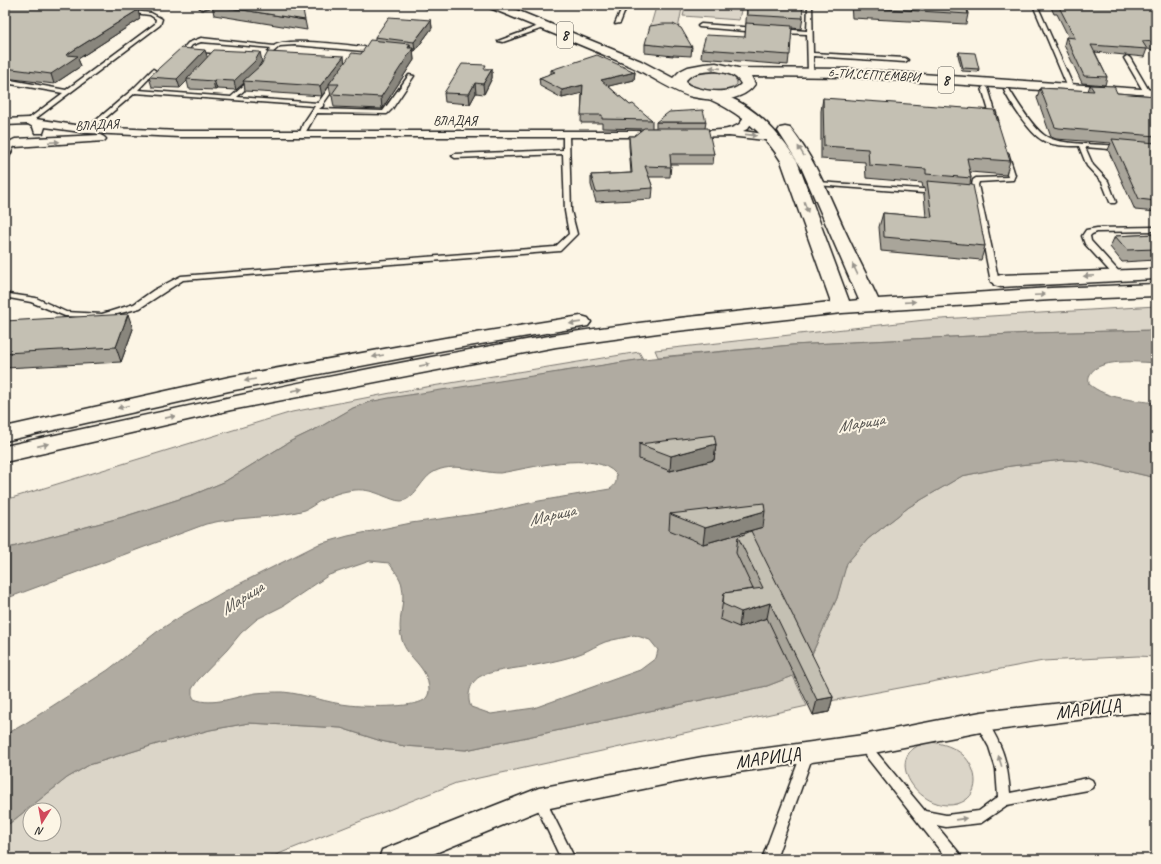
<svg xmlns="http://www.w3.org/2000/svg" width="1161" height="864" viewBox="0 0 1161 864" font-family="Caveat,sans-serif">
	<rect width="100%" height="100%" fill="#fcf5e5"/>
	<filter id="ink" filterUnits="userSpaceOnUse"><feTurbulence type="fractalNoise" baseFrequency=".025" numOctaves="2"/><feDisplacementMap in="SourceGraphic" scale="8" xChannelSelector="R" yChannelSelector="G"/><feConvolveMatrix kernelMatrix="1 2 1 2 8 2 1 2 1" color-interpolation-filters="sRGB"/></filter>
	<g filter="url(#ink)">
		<g fill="#dbd5c8" stroke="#7c7872" fill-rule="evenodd">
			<path d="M 686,5 L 742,5 L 739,20 L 683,16 Z"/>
			<path d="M 656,7 L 682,8 L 678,29 L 650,28 Z"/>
			<path d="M 715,71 C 723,73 737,74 737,84 C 728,95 692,94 687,81 C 691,71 705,71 715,71 Z"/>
			<path d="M 1156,306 L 1156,330 L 1032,333 L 792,345 L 658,357 L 655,350 L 925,320 Z"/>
			<path d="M 639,352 L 643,359 L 369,402 L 353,408 L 320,427 L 291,441 L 224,482 L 195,494 L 123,517 L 5,549 L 5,500 L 292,412 L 396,392 Z"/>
			<path d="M 1063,460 L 1083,461 L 1156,478 L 1156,657 L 1138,656 L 1043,661 L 825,702 L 812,654 L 837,598 L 846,563 L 868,539 L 909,507 L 962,476 L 1011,466 Z"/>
			<path d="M 793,676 L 807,706 L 456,783 L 266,859 L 5,859 L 5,827 L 67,778 L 89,765 L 157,744 L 210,730 L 249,723 L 341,728 L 381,741 L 404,746 L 466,750 L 767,686 ZM 30,810 L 54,810 L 54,834 L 30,834 Z"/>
			<path d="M 932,742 C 944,744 954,747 963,755 C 978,769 982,797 957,804 C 917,814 877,749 932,742 Z"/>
		</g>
		<path fill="#b0aba1" stroke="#75726c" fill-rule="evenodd" d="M 1156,330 L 1156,363 C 1139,362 1084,356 1089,384 C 1106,399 1135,400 1156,403 L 1156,478 L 1083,461 L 1063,460 L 1011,466 L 962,476 L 909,507 L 868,539 L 847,563 L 837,598 L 807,665 L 793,676 L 767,686 L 466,750 L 404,746 L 381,741 L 341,728 L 249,723 L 210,730 L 157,744 L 89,765 L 67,778 L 5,827 L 5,735 L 26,723 L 108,670 L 158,631 L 183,615 L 225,591 L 319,544 L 348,536 L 411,523 L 490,512 L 539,501 L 610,489 C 616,485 617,481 616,474 C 596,449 527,469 500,473 C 478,473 453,460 432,473 C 421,480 414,500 401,501 C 395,501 390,498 384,496 C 375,492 365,489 355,490 C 343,491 331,495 320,501 C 315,504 310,508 305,510 C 273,519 238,516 206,524 L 5,599 L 5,549 L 123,517 L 195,494 L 224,482 L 291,441 L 320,427 L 353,408 L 369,402 L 389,398 L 643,359 L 792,345 L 1032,333 ZM 370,561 L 389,563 C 393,569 401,578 402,586 C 406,604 396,622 402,640 C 407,659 428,665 429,690 C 429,694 427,698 424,700 C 413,708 363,707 349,705 C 327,703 306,694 283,692 C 275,692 265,692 256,693 C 237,696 213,707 194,699 L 192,695 L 192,689 L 198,680 L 227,650 L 241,633 L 257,619 L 283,606 L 329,575 ZM 634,635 L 650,640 L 658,650 L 656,658 L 640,670 L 534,708 L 491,714 L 471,707 C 466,697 470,681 481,676 C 497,669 524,668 541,664 C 555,661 570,658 582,653 C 590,650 597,645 605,642 C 614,639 625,638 634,635 Z"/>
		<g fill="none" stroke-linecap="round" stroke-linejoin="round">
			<defs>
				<g id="service">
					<path d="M 209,5 L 218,5 L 202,9 L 200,8 Z"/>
					<path d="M 427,5 L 432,5 L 427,8 L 425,7 Z"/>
					<path d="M 623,5 L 627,5 L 620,23 L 615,24 Z"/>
					<path d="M 808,5 L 812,5 L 813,53 L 905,58 L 908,60 L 905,62 L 813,56 L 813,72 L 808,73 L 807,34 L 780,33 L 777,31 L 780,29 L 807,31 Z"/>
					<path d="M 1033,5 L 1043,5 L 1038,7 L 1074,88 L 1073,89 L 1068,88 Z"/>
					<path d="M 124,10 L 151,13 L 162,19 L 160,25 L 31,122 L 27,122 L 27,120 L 63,93 L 5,83 L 5,79 L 66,90 L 155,24 L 156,19 L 150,15 L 126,12 L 124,12 Z"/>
					<path d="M 544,24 L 547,26 L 546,27 L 503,42 L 498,41 Z"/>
					<path d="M 701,24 L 757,28 L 760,30 L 757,32 L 699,27 L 698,26 Z"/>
					<path d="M 201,38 L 274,46 C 287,36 357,47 375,48 L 378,50 L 375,52 L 295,45 L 280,46 L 271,54 L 268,52 L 272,48 L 201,42 L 192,45 L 187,52 L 220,55 L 223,57 L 222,58 L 190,57 L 183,54 L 181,51 L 188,43 Z"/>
					<path d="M 1127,56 L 1130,58 L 1151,94 L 1150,95 L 1145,94 L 1124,58 Z"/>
					<path d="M 153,69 L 156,71 L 155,72 L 138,90 L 231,97 L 253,77 L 255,78 L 255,80 L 237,97 L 318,103 L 335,79 L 337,78 L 340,80 L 323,104 L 323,106 L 319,109 L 383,111 L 409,75 L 414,76 L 392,109 L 387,114 L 317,113 C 313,118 305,135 302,137 L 299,135 L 303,124 L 315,106 L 135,93 L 90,131 L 86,131 L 86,129 L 132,90 Z"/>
					<path d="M 985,86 L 988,88 L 998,121 L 997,122 L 992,121 L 982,88 Z"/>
					<path d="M 1005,89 L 1009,89 C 1017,102 1034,130 1047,137 C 1063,146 1103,143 1123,147 L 1124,148 L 1121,150 L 1085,147 L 1093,165 L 1108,181 L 1116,202 L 1115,203 L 1111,203 L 1110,202 L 1102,182 L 1087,166 L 1079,146 C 1067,146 1052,146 1042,140 C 1030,133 1010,103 1004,90 Z"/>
					<path d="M 566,133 L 569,135 L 571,211 L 577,234 L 560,251 L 183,280 L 140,308 L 102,318 L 65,316 L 31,302 L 9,298 L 5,296 L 9,294 L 36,298 L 66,312 L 102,314 L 134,304 L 154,290 L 181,276 L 555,247 L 569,234 L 565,211 L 563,154 L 455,158 L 452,156 L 455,154 L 563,150 L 563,135 Z"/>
					<path d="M 10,143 L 15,144 L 8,159 L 5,161 L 5,152 Z"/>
					<path d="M 1003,152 L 1008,153 L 1015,175 L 1013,180 L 979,182 L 978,185 L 999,282 L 995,284 L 991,282 L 972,185 L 973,180 L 976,178 L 1008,177 L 1002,153 Z"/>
					<path d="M 818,182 L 936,190 L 939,192 L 936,194 L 816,185 L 815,184 Z"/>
					<path d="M 1156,227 L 1156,231 L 1097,232 L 1092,234 L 1090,236 L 1091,241 L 1122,275 L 1118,277 L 1115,277 L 1085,244 L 1082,236 L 1086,230 L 1097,228 Z"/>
					<path d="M 981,717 L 985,718 C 1003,747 1007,759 1010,793 L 1088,778 L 1092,780 L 1094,784 L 1092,788 L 1088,790 L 1007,805 L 981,823 L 946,827 L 936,825 L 960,854 L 962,859 L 947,859 L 857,745 L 859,741 L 863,740 L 867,741 L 925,811 L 946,815 L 979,811 L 998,797 L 996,769 L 989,747 L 975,722 L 977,718 Z"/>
					<path d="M 808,747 L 812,748 L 814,752 L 776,859 L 762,859 L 802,752 L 804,748 Z"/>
					<path d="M 539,793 L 543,795 L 575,859 L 561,859 L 533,799 L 535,795 Z"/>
				</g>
				<g id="minor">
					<path d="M 751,113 L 757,116 L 747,129 L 743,131 L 778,136 L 780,138 L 778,140 L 774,141 L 729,136 L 687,137 L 683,136 L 681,134 L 683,132 L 687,131 C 703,130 724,133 738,125 C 743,122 744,114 751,113 Z"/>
					<path d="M 29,118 L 88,127 L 180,131 L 659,131 L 663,132 L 665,134 L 663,136 L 659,137 L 180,137 L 88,133 L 45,127 L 43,133 L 35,133 L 33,127 L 28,124 L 5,125 L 5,119 Z"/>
					<path d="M 100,135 L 104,137 L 106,139 L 104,141 L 15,147 L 11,145 L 9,143 L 11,141 L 15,139 Z"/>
					<path d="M 1134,695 L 1156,696 L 1156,714 L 1134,713 L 981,732 L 863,755 L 702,777 L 540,810 L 421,859 L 379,859 L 382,850 L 539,788 L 702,757 L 863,735 L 981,712 Z"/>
				</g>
				<g id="tertiary">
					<path d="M 714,92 C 750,101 778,131 797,161 L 849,301 L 859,300 L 801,167 L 778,131 L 780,128 L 785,127 L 790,128 C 816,160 829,196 846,233 C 856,255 868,277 878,299 L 1051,288 L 1156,284 L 1156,296 L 1051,300 L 842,313 L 658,333 L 556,347 L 231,410 L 5,462 L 5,446 C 187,406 370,366 555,335 C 646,320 739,312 831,302 L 781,161 C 763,132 740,113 709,99 L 707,96 L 709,93 Z"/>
					<path d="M 1156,269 L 1156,279 L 1001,287 L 994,285 L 992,281 L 994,277 L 1001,275 Z"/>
					<path d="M 581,316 L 588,318 L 591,322 L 588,326 L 445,350 L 229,391 L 5,441 L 5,427 L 229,377 L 445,338 Z"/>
				</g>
				<path id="primary" d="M 488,5 L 504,5 L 641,61 L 673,78 L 680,71 L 688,67 L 704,64 L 716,63 L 738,68 L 849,69 L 1156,90 L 1156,98 L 849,77 L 751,76 L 755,84 C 742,103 714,101 693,97 C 676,94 648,74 630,66 C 584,46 537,27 490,8 ZM 716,71 C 726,73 736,74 741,84 C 730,96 700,91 687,84 L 686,80 C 694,71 705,72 716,71 Z"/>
			</defs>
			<use href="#service" stroke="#1c1c1c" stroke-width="3"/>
			<use href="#minor" stroke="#1c1c1c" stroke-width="3"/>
			<use href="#tertiary" stroke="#1c1c1c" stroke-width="3"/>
			<use href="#primary" stroke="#1c1c1c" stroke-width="3"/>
			<use href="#service" fill="#fcf5e5" fill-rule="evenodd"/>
			<use href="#minor" fill="#fcf5e5" fill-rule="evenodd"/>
			<use href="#tertiary" fill="#fcf5e5" fill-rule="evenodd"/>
			<use href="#primary" fill="#fcf5e5" fill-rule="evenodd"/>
		</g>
		<g fill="#a9a59a" stroke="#1c1c1c">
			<path d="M 212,5 L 305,20 L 307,30 L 214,15 Z"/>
			<path d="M 747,5 L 802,5 L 803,18 L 801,29 L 792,28 L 788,65 L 701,58 L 702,49 L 745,37 Z"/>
			<path d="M 851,5 L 966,5 L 968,14 L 966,24 L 852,18 Z"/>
			<path d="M 1050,5 L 1156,5 L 1156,50 L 1147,49 L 1144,57 L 1095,52 L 1107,77 L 1105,85 L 1082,83 L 1064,45 L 1066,37 L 1069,38 L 1057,14 L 1054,14 Z"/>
			<path d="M 5,6 L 140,19 L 78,59 L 81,66 L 54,84 L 5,78 Z"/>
			<path d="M 431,20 L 432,28 L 415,51 L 413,51 L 414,60 L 382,109 L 334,107 L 332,96 L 331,96 L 329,86 L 322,96 L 245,91 L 244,83 L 236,90 L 217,89 L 215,90 L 189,89 L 187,81 L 180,88 L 152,87 L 149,77 L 207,58 L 262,61 L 258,67 L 345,63 L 361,54 L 375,41 L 375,37 Z"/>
			<path d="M 645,44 L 692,47 L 691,56 L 673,55 L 673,56 L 645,53 Z"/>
			<path d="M 959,52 L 979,69 L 978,72 L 962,71 L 958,55 Z"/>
			<path d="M 486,69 L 492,69 L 492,78 L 484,94 L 476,93 L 470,104 L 445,102 L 444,93 Z"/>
			<path d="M 551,70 L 635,72 L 634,80 L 608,86 L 630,105 L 652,120 L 652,128 L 656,128 L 656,122 L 706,122 L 705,128 L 714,154 L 713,164 L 671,164 L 670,177 L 649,177 L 653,188 L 652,199 L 596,202 L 591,185 L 591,175 L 631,173 L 629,146 L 629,136 L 634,136 L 644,129 L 602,128 L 602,123 L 581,123 L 582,93 L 562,98 L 540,86 L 539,78 L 551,74 Z"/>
			<path d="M 1090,85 L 1117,93 L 1156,96 L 1156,212 L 1135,210 L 1108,150 L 1111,143 L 1056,139 L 1051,137 L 1037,98 L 1040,88 L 1088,91 Z"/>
			<path d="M 823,98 L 1010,161 L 1006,175 L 970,172 L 971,178 L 970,184 L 985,246 L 981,260 L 881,251 L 879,227 L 883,213 L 926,217 L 924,195 L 925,188 L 923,188 L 922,183 L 866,178 L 865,162 L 821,159 L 821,111 Z"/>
			<path d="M 1156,234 L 1156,260 L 1122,262 L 1110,247 L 1115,236 Z"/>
			<path d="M 5,321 L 133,329 L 121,362 L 5,368 Z"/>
			<path d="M 639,444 L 716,444 L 714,460 L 670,471 L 639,459 Z"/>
			<path d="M 670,514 L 763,527 L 703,544 L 669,530 Z"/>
			<path d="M 738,537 L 833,697 L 829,712 L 813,715 L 767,618 L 739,627 L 720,619 L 724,593 L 753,589 L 736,553 Z"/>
		</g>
		<g fill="#89867d" stroke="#1c1c1c">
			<path d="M 138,10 L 140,19 L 78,59 L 81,66 L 54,84 L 51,74 L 66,55 Z"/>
			<path d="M 431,20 L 432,28 L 415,51 L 414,42 Z"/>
			<path d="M 410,44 L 411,51 L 413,48 L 414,60 L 382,109 L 381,97 L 408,48 Z"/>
			<path d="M 205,50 L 208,59 L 187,79 L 187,81 L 180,88 L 177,79 Z"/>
			<path d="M 260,52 L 262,61 L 257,70 L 243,81 L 244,83 L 236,90 L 234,81 Z"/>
			<path d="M 344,56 L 345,65 L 329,84 L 329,86 L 322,96 L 320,86 Z"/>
			<path d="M 492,69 L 492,78 L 484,94 L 483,84 Z"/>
			<path d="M 635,72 L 634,80 L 601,88 L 601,80 Z"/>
			<path d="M 214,80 L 217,89 L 215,90 L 213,81 Z"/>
			<path d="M 475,83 L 476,93 L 470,104 L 469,94 Z"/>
			<path d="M 583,85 L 583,93 L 562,98 L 562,90 Z"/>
			<path d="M 128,314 L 133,329 L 121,362 L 116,347 Z"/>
			<path d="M 716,444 L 714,460 L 670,471 L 671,456 Z"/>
			<path d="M 765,511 L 763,527 L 703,544 L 705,528 Z"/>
			<path d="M 770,603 L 767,618 L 739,627 L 741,612 Z"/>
			<path d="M 833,697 L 829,712 L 813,715 L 817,700 Z"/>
		</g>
		<g fill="#c4c0b3" stroke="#1c1c1c">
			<path d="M 8,5 L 93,5 L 138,10 L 66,55 L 78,56 L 51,74 L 5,68 L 5,6 Z"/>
			<path d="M 212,5 L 302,5 L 305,20 Z"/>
			<path d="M 747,5 L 802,5 L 803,18 L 747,15 Z"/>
			<path d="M 854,5 L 966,5 L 968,14 L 854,7 Z"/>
			<path d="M 1055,5 L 1156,5 L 1156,42 L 1142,41 L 1147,49 L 1091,45 L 1107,77 L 1084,76 L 1066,37 L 1075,38 L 1059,7 L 1056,7 Z"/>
			<path d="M 389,17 L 431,20 L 414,42 L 375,37 Z"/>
			<path d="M 746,23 L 792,26 L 790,55 L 702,49 L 706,35 L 745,37 Z"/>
			<path d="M 663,24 L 673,24 L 681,28 L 692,47 L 674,46 L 673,47 L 645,44 L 650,26 Z"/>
			<path d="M 370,40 L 410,44 L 408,48 L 413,48 L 381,97 L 332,94 L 339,84 L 329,84 L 352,53 L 361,54 Z"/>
			<path d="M 181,48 L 205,50 L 177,79 L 149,77 Z"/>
			<path d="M 214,50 L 260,52 L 255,61 L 234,81 L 214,80 L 213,81 L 187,79 Z"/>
			<path d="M 268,52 L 344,56 L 320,86 L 243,81 L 261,65 Z"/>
			<path d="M 959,52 L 975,53 L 979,69 L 963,68 Z"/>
			<path d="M 597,55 L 635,72 L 601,80 L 630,105 L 633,104 L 652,120 L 602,119 L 602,115 L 581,115 L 583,85 L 562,90 L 539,78 L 555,72 L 551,70 Z"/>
			<path d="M 462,64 L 486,65 L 484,69 L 492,69 L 483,84 L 475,83 L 469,94 L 444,93 Z"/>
			<path d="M 1090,85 L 1114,86 L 1117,93 L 1156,96 L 1156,136 L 1059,128 L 1055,127 L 1040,88 L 1094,91 Z"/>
			<path d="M 823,98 L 994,110 L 1010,161 L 967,158 L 971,178 L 926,174 L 926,169 L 869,165 L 868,149 L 824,146 Z"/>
			<path d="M 703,110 L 706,122 L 656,122 L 669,112 Z"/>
			<path d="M 644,128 L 708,128 L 714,154 L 670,154 L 671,167 L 645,166 L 653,188 L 596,192 L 591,175 L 632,173 L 629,136 L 634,136 Z"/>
			<path d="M 1112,139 L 1156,143 L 1156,201 L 1139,199 Z"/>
			<path d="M 927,181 L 973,185 L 985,246 L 884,237 L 883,213 L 932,217 Z"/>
			<path d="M 1156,234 L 1156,249 L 1127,250 L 1115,236 Z"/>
			<path d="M 128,314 L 116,347 L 5,353 L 5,321 Z"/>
			<path d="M 714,435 L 716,444 L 671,456 L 639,444 Z"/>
			<path d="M 764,503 L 765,511 L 705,528 L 670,514 Z"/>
			<path d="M 751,531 L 833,697 L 817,700 L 770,603 L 741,612 L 723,604 L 724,593 L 763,588 L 738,537 Z"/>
		</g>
		<defs><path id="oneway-solid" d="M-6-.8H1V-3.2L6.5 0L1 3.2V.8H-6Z"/></defs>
		<g fill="#97938b">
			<use href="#oneway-solid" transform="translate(715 68) rotate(-176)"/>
			<use href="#oneway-solid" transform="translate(751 135) rotate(6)"/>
			<use href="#oneway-solid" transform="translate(54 142) rotate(-2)"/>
			<use href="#oneway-solid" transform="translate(801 151) rotate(-122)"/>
			<use href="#oneway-solid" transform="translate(806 207) rotate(70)"/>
			<use href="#oneway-solid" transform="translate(855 269) rotate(-115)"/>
			<use href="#oneway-solid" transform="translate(1089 276) rotate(178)"/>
			<use href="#oneway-solid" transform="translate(1040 295) rotate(-3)"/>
			<use href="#oneway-solid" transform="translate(910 302) rotate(-4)"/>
			<use href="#oneway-solid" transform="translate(575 323) rotate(172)"/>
			<use href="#oneway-solid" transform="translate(378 356) rotate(170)"/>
			<use href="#oneway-solid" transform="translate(425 365) rotate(-11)"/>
			<use href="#oneway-solid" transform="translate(250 380) rotate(170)"/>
			<use href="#oneway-solid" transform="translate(297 390) rotate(-11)"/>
			<use href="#oneway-solid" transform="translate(123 407) rotate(167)"/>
			<use href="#oneway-solid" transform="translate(170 417) rotate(-13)"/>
			<use href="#oneway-solid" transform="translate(43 445) rotate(-13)"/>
			<use href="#oneway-solid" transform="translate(1000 761) rotate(-107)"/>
			<use href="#oneway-solid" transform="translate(961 819) rotate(-8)"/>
		</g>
	</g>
	<g text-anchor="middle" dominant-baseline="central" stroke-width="4" stroke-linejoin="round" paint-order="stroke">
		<g font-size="13" fill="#1c1c1c" stroke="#fcf5e5">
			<text transform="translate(874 75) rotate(3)">6-ТИ СЕПТЕМВРИ</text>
			<text x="455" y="121">ВЛАДАЯ</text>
			<text transform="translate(97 125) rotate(-3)">ВЛАДАЯ</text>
		</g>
		<g fill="#fcf5e5" stroke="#5f5d58" stroke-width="1">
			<rect x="557" y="22" width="16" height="26" rx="3"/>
			<rect x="938" y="67" width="16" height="26" rx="3"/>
		</g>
		<g font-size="15" font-weight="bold" fill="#1c1c1c">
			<text x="565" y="35">8</text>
			<text x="946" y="80">8</text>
		</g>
		<g font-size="17" font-style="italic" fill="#575551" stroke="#fcf5e5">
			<text transform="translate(861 423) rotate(-10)">Марица</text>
			<text transform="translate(552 515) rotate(-13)">Марица</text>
			<text transform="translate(242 598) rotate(-33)">Марица</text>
		</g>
		<g font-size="19" fill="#1c1c1c" stroke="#fcf5e5">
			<text transform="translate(1088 709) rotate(-7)">МАРИЦА</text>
			<text transform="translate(768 758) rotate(-8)">МАРИЦА</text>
		</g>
	</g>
	<rect width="1161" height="864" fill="none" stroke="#fcf5e5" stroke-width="20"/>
	<rect x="10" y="10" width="1141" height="844" fill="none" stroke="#1c1c1c" stroke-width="1.5" filter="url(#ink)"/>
	<g transform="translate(42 822) rotate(191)"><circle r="19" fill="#fcf5e5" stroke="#a29e95"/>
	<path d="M0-3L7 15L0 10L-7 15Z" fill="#d1495b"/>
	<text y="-6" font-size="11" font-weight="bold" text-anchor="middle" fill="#1c1c1c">N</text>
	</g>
</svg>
